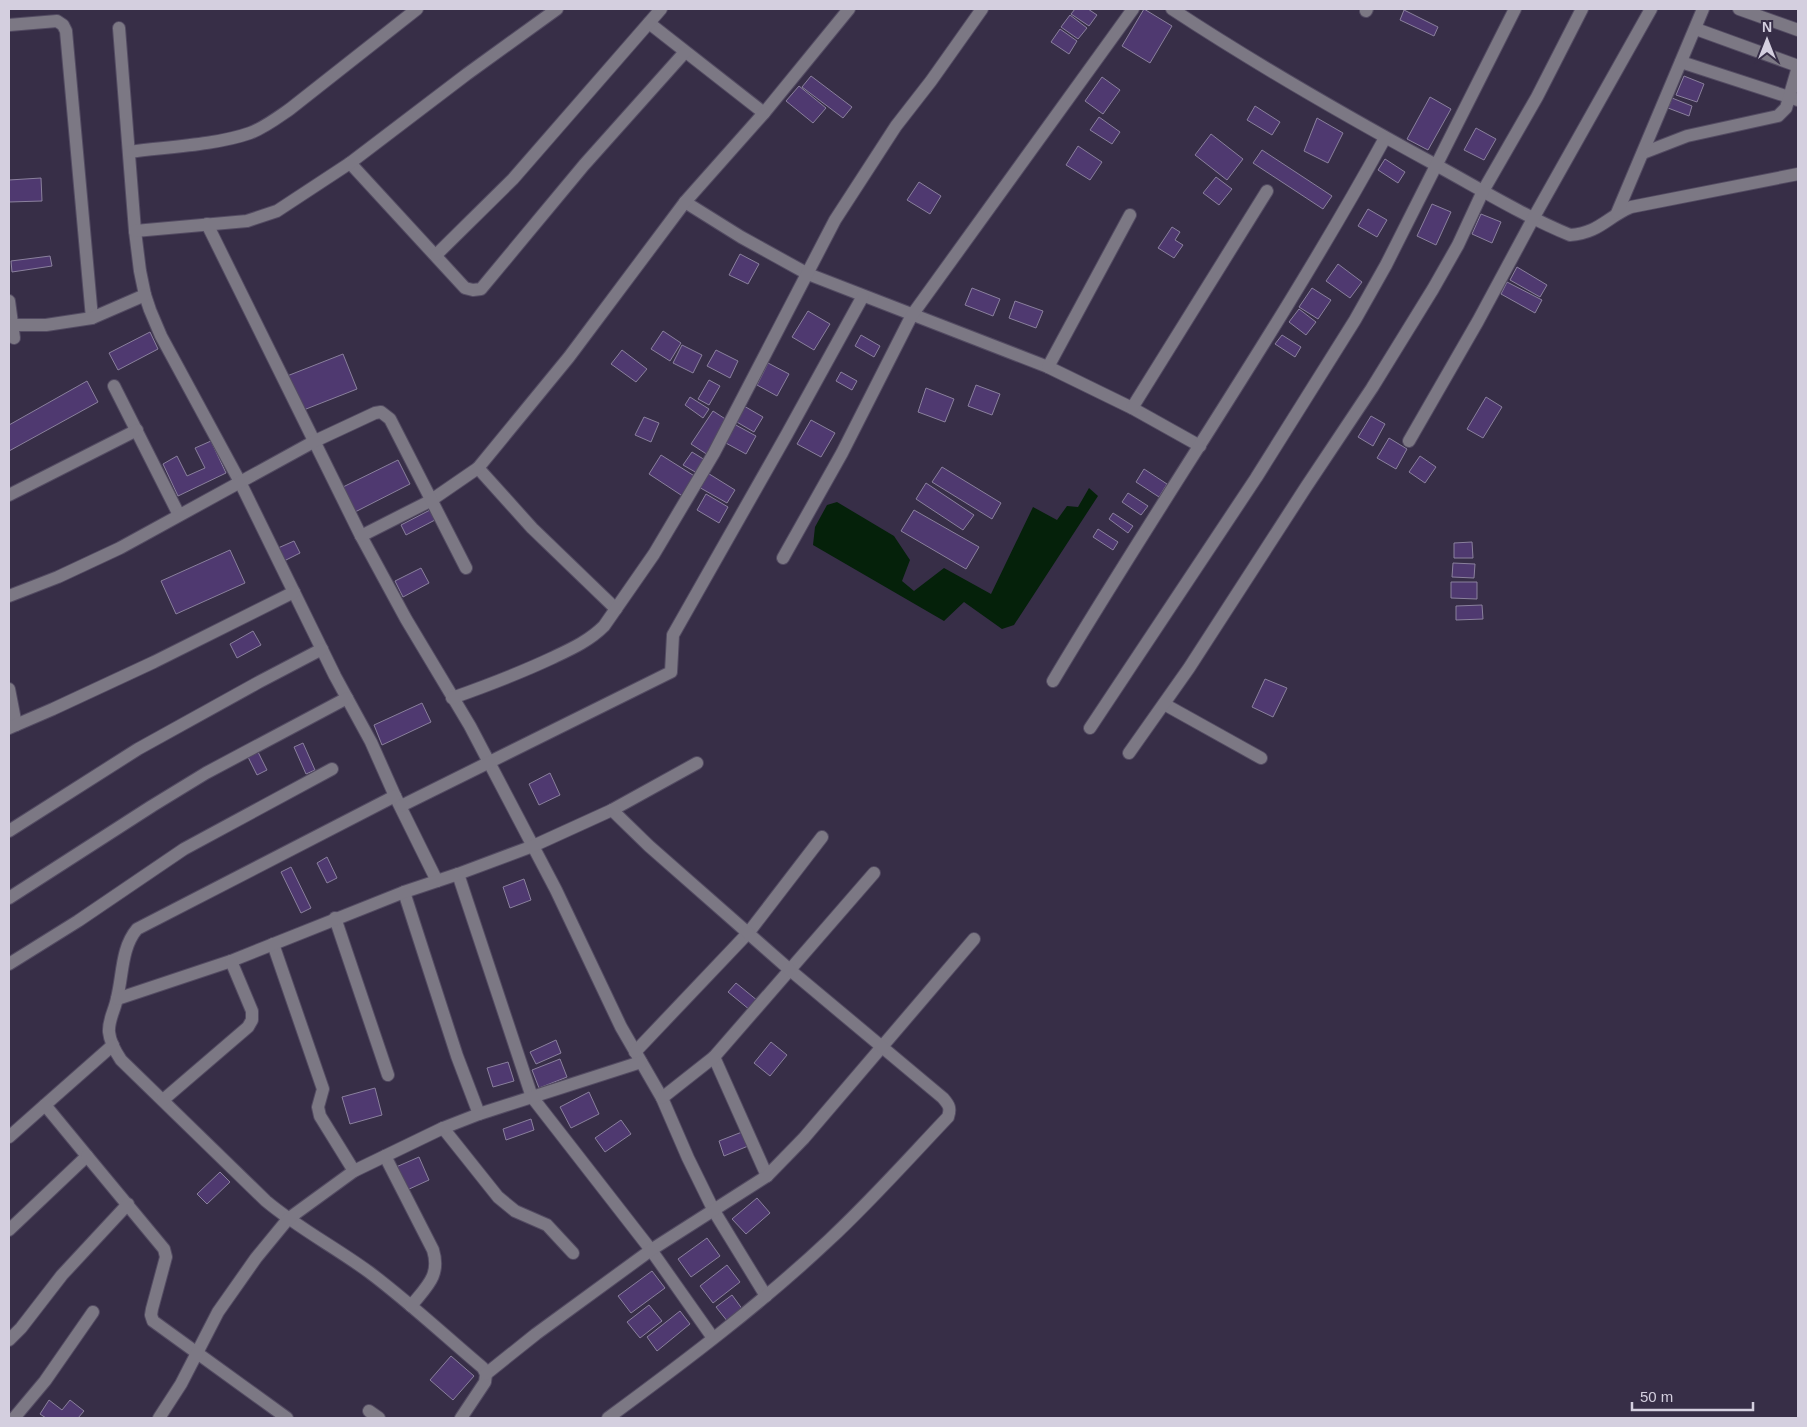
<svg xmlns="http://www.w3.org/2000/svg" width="1807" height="1427" viewBox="0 0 1807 1427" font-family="Arial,sans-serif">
	<rect width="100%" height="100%" fill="#372e47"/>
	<path fill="#05210a" d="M 1089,488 L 1098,496 L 1014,625 L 1002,629 L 964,602 L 944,621 L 813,545 L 815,527 L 827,505 L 837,502 L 894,536 L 910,560 L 902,581 L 914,591 L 944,568 L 991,594 L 1033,507 L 1057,520 L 1067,506 L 1078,507 Z"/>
	<g fill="#4f3970" stroke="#8a809d">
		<path d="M 1075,9 L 1088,9 L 1097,15 L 1089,26 L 1071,14 Z"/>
		<path d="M 1144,9 L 1172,26 L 1150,63 L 1122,46 Z"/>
		<path d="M 1404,10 L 1438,27 L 1434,36 L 1400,20 Z"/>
		<path d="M 1070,15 L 1087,28 L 1078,39 L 1061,27 Z"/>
		<path d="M 1060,29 L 1077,41 L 1069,54 L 1051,42 Z"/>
		<path d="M 811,76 L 852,107 L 843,118 L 802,87 Z"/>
		<path d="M 1684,76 L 1704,84 L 1697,102 L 1676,95 Z"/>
		<path d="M 1102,77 L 1120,90 L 1103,114 L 1085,101 Z"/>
		<path d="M 799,86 L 826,108 L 813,123 L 786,101 Z"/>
		<path d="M 1430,97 L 1451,109 L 1428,150 L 1407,139 Z"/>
		<path d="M 1672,98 L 1692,106 L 1689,116 L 1668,108 Z"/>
		<path d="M 1255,106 L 1280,122 L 1272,135 L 1247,120 Z"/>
		<path d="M 1099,117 L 1120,132 L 1112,144 L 1090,130 Z"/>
		<path d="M 1317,118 L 1343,133 L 1328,163 L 1304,151 Z"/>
		<path d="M 1476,128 L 1496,139 L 1484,160 L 1464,150 Z"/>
		<path d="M 1211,134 L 1243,159 L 1227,180 L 1195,155 Z"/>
		<path d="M 1078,146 L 1102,162 L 1090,180 L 1066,165 Z"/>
		<path d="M 1262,150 L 1332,196 L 1323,209 L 1253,163 Z"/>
		<path d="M 1385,159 L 1405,172 L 1398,183 L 1378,170 Z"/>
		<path d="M 1216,177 L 1232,189 L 1219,205 L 1203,193 Z"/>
		<path d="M 41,178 L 42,201 L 9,202 L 9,180 Z"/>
		<path d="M 919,182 L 941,196 L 930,214 L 907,200 Z"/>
		<path d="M 1432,204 L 1451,212 L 1436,245 L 1417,236 Z"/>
		<path d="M 1368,209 L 1387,220 L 1377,237 L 1358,226 Z"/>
		<path d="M 1481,214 L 1501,222 L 1492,243 L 1472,234 Z"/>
		<path d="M 1172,227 L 1180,232 L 1175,240 L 1183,245 L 1174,258 L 1158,248 Z"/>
		<path d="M 740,254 L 759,264 L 748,284 L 729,275 Z"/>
		<path d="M 50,256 L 52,266 L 12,272 L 11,261 Z"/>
		<path d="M 1338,264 L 1362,282 L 1350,298 L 1326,281 Z"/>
		<path d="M 1517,267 L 1547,285 L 1540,297 L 1510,280 Z"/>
		<path d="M 1507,282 L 1542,300 L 1535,313 L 1501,294 Z"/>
		<path d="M 972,288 L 1000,299 L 993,316 L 965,305 Z"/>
		<path d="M 1312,288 L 1331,300 L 1318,319 L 1299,307 Z"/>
		<path d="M 1015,301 L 1043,311 L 1036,328 L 1009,318 Z"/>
		<path d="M 1299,309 L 1316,322 L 1306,335 L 1289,322 Z"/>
		<path d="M 808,311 L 830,324 L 814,350 L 792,337 Z"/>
		<path d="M 663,331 L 681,343 L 670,361 L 651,349 Z"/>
		<path d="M 150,332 L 158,349 L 118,370 L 109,353 Z"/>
		<path d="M 861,335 L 880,346 L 874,357 L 855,346 Z"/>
		<path d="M 1282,335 L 1301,347 L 1295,357 L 1275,344 Z"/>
		<path d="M 682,345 L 702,355 L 693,373 L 673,363 Z"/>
		<path d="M 622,350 L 647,369 L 636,382 L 611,364 Z"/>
		<path d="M 716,350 L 738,361 L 730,378 L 707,366 Z"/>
		<path d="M 343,354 L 357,389 L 301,411 L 287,376 Z"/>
		<path d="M 768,363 L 789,374 L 777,396 L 757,385 Z"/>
		<path d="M 841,372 L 857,381 L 852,390 L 836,381 Z"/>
		<path d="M 709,380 L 720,386 L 709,405 L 698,399 Z"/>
		<path d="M 87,381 L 98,402 L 9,451 L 9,425 Z"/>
		<path d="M 976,385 L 1000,394 L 992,415 L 968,406 Z"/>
		<path d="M 926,388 L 954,399 L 945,422 L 918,412 Z"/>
		<path d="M 690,397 L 709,409 L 703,418 L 685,405 Z"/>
		<path d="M 1486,397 L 1502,407 L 1483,438 L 1467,429 Z"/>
		<path d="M 744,406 L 763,417 L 754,432 L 735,421 Z"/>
		<path d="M 713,411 L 730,422 L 708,455 L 691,444 Z"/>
		<path d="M 1371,416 L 1385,424 L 1373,446 L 1358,437 Z"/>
		<path d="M 644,417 L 659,423 L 651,442 L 635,435 Z"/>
		<path d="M 811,420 L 835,433 L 821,457 L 797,444 Z"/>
		<path d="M 734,424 L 756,436 L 746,454 L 724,442 Z"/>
		<path d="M 1389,438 L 1407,449 L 1396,469 L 1377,458 Z"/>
		<path d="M 211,441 L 226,473 L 178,496 L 163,464 L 177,456 L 187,476 L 205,468 L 195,448 Z"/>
		<path d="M 692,452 L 705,460 L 697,473 L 683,465 Z"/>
		<path d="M 661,455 L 696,477 L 684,497 L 649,474 Z"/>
		<path d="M 1420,456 L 1436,467 L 1425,483 L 1409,472 Z"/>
		<path d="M 398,460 L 410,484 L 355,512 L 343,487 Z"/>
		<path d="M 942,467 L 1001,503 L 992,519 L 932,482 Z"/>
		<path d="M 1144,469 L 1167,484 L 1159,497 L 1136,482 Z"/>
		<path d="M 706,472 L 735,490 L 727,503 L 697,486 Z"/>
		<path d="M 926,483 L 974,515 L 963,530 L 916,499 Z"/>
		<path d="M 1128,493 L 1148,506 L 1141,515 L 1122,502 Z"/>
		<path d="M 706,494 L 728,507 L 719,523 L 697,510 Z"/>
		<path d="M 430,510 L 435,520 L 406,535 L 401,525 Z"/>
		<path d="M 914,510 L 979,547 L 966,569 L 901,531 Z"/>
		<path d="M 1113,513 L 1133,526 L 1128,533 L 1109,519 Z"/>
		<path d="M 1098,529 L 1118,542 L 1113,550 L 1093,537 Z"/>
		<path d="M 294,541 L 300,553 L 284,561 L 278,548 Z"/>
		<path d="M 1472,542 L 1473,558 L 1454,558 L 1454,543 Z"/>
		<path d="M 230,550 L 245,583 L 176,614 L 161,581 Z"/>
		<path d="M 1453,563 L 1475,564 L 1474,578 L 1452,577 Z"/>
		<path d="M 421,568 L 429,583 L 403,597 L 395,581 Z"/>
		<path d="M 1451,582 L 1477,582 L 1477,599 L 1451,598 Z"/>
		<path d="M 1482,605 L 1483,619 L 1456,620 L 1456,606 Z"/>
		<path d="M 253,631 L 261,645 L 237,658 L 230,644 Z"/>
		<path d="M 1265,679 L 1287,688 L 1273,717 L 1252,707 Z"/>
		<path d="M 422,703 L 431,722 L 382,745 L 374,725 Z"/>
		<path d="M 303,743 L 315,770 L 306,774 L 294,747 Z"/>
		<path d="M 257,750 L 267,770 L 257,775 L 247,755 Z"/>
		<path d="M 550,773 L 560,795 L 539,805 L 529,784 Z"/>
		<path d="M 327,857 L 337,878 L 327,883 L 317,863 Z"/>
		<path d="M 291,867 L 311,908 L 301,913 L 281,872 Z"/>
		<path d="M 524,879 L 531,900 L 510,908 L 503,887 Z"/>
		<path d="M 736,983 L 758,1001 L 750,1010 L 728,992 Z"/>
		<path d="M 556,1040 L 561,1053 L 536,1064 L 530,1052 Z"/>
		<path d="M 771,1042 L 787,1055 L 770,1076 L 754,1063 Z"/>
		<path d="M 560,1059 L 567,1077 L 539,1088 L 532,1070 Z"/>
		<path d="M 508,1062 L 514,1081 L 493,1087 L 487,1068 Z"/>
		<path d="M 375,1088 L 382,1115 L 350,1124 L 342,1097 Z"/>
		<path d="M 589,1092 L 599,1114 L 571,1128 L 560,1107 Z"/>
		<path d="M 531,1119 L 534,1130 L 506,1140 L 503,1129 Z"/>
		<path d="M 621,1120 L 631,1134 L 605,1152 L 595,1138 Z"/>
		<path d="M 742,1132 L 748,1146 L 724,1156 L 719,1141 Z"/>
		<path d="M 419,1157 L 429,1180 L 407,1190 L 396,1167 Z"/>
		<path d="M 220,1172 L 230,1182 L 207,1204 L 197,1194 Z"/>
		<path d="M 757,1198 L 770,1213 L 746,1234 L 732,1219 Z"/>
		<path d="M 707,1238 L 720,1256 L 691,1277 L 678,1259 Z"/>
		<path d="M 727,1265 L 740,1282 L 713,1303 L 700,1286 Z"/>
		<path d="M 652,1271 L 665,1288 L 631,1313 L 618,1296 Z"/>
		<path d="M 732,1295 L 743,1310 L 728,1322 L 716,1307 Z"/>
		<path d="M 649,1305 L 662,1321 L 640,1338 L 627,1322 Z"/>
		<path d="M 680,1311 L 690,1324 L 657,1351 L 647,1337 Z"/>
		<path d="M 451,1356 L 474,1376 L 453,1400 L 430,1380 Z"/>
		<path d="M 49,1400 L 62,1410 L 70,1400 L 84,1411 L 78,1418 L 46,1418 L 40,1414 Z"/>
	</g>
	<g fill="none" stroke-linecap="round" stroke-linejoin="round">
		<defs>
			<g id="minor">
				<path d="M 1172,9 C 1257,65 1346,116 1436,165 C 1480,189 1524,216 1570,235 C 1599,233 1607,217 1631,207 L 1798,174"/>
				<path d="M 1739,9 L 1798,30"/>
				<path d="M 1366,11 L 1367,9"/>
				<path d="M 649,23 L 764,113"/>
				<path d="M 9,25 L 57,21 L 63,25 L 66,31 L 92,318"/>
				<path d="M 119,28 L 135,231 L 140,271 L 145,295 L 150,310 L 161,336 L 240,482 L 335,676 L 371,742 L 395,796 L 437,881"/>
				<path d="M 1696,29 L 1798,66"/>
				<path d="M 1681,62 L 1798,100"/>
				<path d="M 129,152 C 166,147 216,145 250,133 C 264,128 277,118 290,109 L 417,9"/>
				<path d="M 1643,153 L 1687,136 L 1778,116 L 1786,108 L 1798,67"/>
				<path d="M 350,163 L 465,288 L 473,290 L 481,289 L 584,165 L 685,52"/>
				<path d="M 685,202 L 741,237 L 808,274 L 1048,367 L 1132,408 L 1200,446"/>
				<path d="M 1617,213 L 1703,9"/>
				<path d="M 207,224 L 361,536 L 406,619 L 470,726 L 556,890 L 621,1027 L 662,1098 L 688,1158 L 714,1211 L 766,1296"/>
				<path d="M 135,231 L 247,221 L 277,211 L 350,163 L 467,74 L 557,9"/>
				<path d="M 436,255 L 513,179 L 661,9"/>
				<path d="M 9,301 L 14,338"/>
				<path d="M 12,325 L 46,325 L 92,318 L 145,295"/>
				<path d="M 1048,367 L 1130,215"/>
				<path d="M 114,386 L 179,515"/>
				<path d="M 1132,408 L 1267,191"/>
				<path d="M 1409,441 L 1478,321 L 1534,217 L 1651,9"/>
				<path d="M 478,468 L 532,528 L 616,609"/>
				<path d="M 9,495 L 137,430"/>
				<path d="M 361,536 L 430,501 L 478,468 L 569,357 L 685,202 L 764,113 L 849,9"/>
				<path d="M 783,558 L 842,453 L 912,315 L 1133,9"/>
				<path d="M 9,596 L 58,577 L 120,548 L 315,441 L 375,413 L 381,412 L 390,419 L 466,568"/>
				<path d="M 1053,681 C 1162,498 1283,324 1385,138"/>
				<path d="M 9,689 L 16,725"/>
				<path d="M 452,698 C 486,686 520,673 552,658 C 571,649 589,641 604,626 L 654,554 L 714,453 L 835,220 L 896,126 L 931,81 L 982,9"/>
				<path d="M 1164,704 L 1261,758"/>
				<path d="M 9,728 L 53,709 L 154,662 L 294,592"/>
				<path d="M 1090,728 L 1256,478 L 1355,320 L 1386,265 L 1515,9"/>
				<path d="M 1129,753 L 1189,668 L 1306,487 L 1372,388 L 1433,289 L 1458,245 L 1483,191 L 1537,97 L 1582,9"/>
				<path d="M 395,796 L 137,929 C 121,948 123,975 117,998 C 115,1010 108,1020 109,1032 C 110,1042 115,1051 121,1060 L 266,1201 C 298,1228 335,1247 369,1272 C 409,1302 445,1336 483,1368 L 486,1374 L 485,1382 L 461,1418"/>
				<path d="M 401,806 L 671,672 L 673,635 L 787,434 L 863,296"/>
				<path d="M 9,831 L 138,749 L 259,682 L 322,649"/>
				<path d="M 458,874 L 532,1097 L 651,1250 L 713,1338"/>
				<path d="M 404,892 L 457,1056 L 479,1114"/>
				<path d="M 9,898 L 152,806 L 206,773 L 347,698"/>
				<path d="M 335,918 L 388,1075"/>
				<path d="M 273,944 L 323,1089 L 318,1107 L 320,1116 L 354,1171"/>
				<path d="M 9,964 L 78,921 L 184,849 L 332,769"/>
				<path d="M 117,999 L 231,961 L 404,892 L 458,874 L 533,846 L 612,810 L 697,763"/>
				<path d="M 635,1052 L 749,932 L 822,837"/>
				<path d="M 714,1057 L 767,1176"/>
				<path d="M 662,1098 L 714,1057 L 874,873"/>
				<path d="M 163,1100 L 248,1027 L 252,1020 L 252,1011 L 231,961"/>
				<path d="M 45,1105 L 113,1045"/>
				<path d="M 443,1128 L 498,1197 L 515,1211 L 547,1225 L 573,1253"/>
				<path d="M 9,1137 L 45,1105 L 87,1156 L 9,1230"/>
				<path d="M 87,1156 L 164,1249 L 166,1257 L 152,1309 L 151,1315 L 153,1321 L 287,1418"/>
				<path d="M 385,1156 L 433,1250 C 441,1276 426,1287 411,1306"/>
				<path d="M 9,1340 L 21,1328 L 62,1275 L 128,1204"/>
				<path d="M 486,1374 L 536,1334 L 651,1250 L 767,1176 L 804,1138 L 974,939"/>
				<path d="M 369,1411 L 379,1418"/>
				<path d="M 14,1418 L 45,1381 L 93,1312"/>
				<path d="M 159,1418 L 181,1384 L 218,1312 L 256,1258 L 288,1219 L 354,1171 L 443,1128 L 479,1114 L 641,1062"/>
				<path d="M 608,1418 C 684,1362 760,1305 829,1240 C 871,1201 909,1158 948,1117 C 951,1108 949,1105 943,1098 L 790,970 L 649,846 L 612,810"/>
			</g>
		</defs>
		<use href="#minor" stroke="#534b62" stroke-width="14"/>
		<use href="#minor" stroke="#7c7884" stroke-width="12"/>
	</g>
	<rect width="1807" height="1427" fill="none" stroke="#d4cfdf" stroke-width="20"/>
	<g transform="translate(1767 40)" stroke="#372e47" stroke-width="4" paint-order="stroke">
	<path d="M0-4L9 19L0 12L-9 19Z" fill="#d4cfdf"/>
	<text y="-8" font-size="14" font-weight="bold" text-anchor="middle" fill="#d4cfdf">N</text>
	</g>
	<path d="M1632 1402v8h121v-8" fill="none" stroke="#d4cfdf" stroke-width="2.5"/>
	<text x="1640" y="1402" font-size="15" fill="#d4cfdf" stroke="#372e47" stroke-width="4" paint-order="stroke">50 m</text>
</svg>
